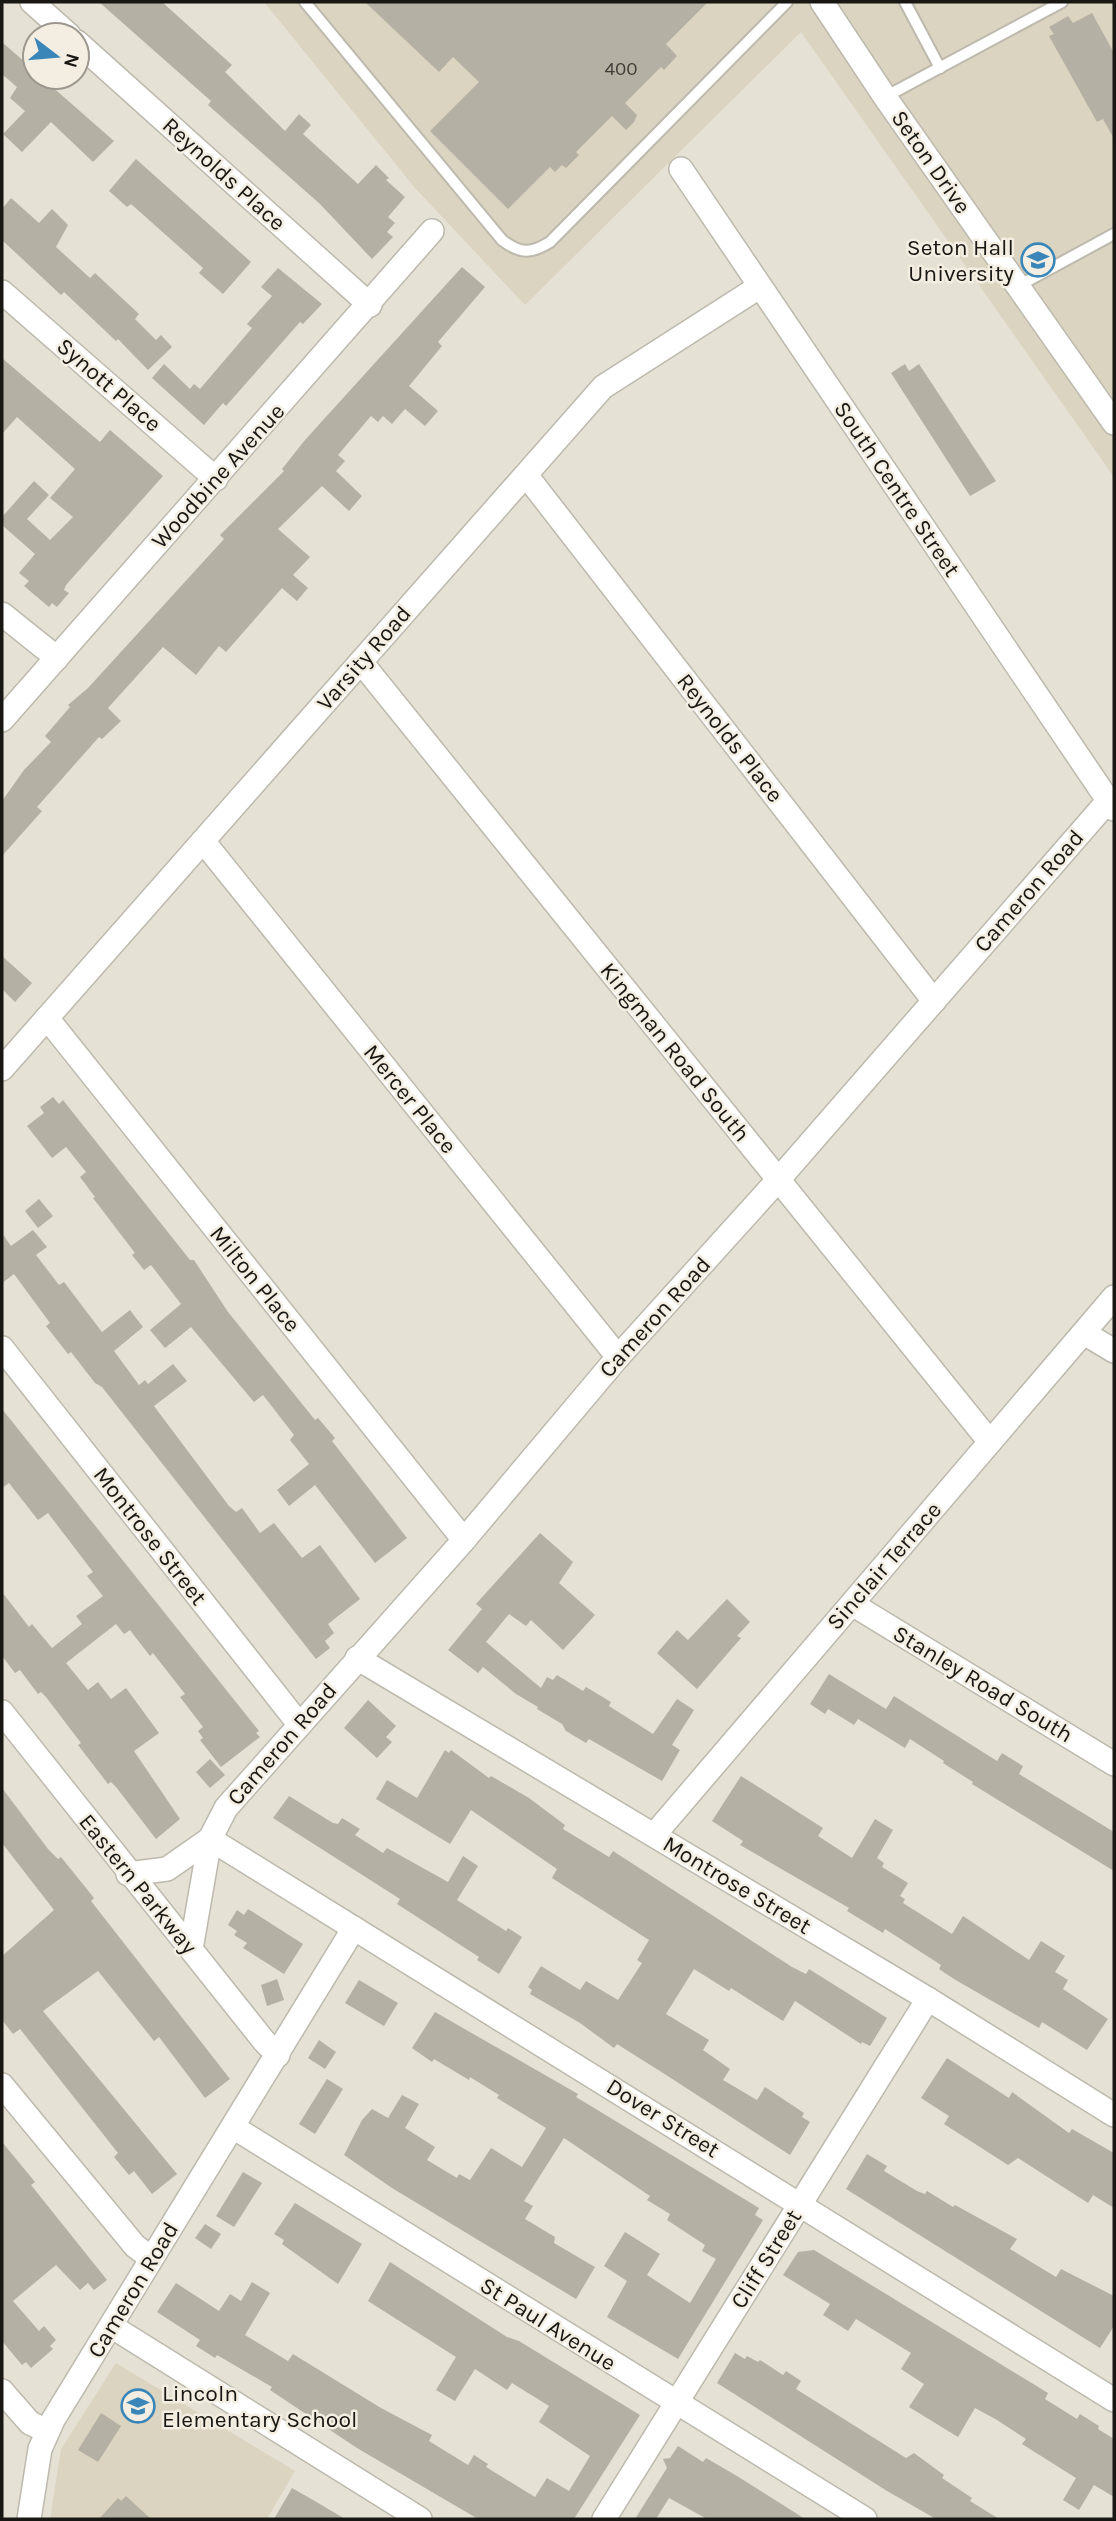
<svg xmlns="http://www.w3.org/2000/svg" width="1116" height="2521" viewBox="0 0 1116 2521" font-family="Karla,sans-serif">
	<rect width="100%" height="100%" fill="#e5e1d4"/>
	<g fill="#dbd4c0">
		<path d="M 264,2 L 1114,2 L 1114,477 L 801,32 L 525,305 L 415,188 Z"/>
		<path d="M 116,2363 L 295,2471 L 267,2519 L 50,2519 L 61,2449 Z"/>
	</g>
	<g fill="#b4b0a3">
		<path d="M 99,2 L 162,2 L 232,65 L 225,72 L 285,131 L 299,114 L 311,125 L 303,134 L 358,184 L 376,165 L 389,178 L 386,180 L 405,197 L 388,217 L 395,223 L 387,232 L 393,237 L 372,259 L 320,204 L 208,105 L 211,101 Z"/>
		<path d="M 365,2 L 708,2 L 666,44 L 677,56 L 664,70 L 661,67 L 625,103 L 637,115 L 634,122 L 626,130 L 612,116 L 576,152 L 579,155 L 566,168 L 562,165 L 555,172 L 550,167 L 508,209 L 430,131 L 479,82 L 453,57 L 439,72 Z"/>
		<path d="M 1092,13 L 1114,53 L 1114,139 L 1103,119 L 1097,122 L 1049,36 L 1054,34 L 1049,27 L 1068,16 L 1073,23 Z"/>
		<path d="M 2,42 L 35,71 L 35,77 L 41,77 L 114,141 L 93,162 L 51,122 L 22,152 L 3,134 L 25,111 L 10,98 L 17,87 L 2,74 Z"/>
		<path d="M 136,159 L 251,262 L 223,294 L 199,273 L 203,268 L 131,204 L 127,207 L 109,191 Z"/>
		<path d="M 11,198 L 39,223 L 52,209 L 68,225 L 56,247 L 90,278 L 95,273 L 139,314 L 135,319 L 156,340 L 161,335 L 172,347 L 148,370 L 118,339 L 116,341 L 64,292 L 61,295 L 2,240 L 2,209 Z"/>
		<path d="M 462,267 L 485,287 L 438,342 L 442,346 L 409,386 L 438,411 L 425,426 L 405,409 L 392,424 L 383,416 L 378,422 L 371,416 L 338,455 L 345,461 L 336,471 L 362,496 L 349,511 L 322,486 L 278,529 L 310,557 L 293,575 L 308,588 L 297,601 L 282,588 L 226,652 L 219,646 L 196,675 L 163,647 L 108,708 L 121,721 L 102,739 L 99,737 L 37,807 L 42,811 L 2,856 L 2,801 L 24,770 L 51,742 L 45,736 L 70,707 L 68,705 L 88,688 L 224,539 L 220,535 L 284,471 L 282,469 L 305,440 Z"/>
		<path d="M 278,268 L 322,304 L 303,324 L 300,322 L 226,406 L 223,403 L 204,425 L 152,378 L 164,364 L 190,389 L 194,384 L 200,389 L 252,328 L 247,324 L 272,296 L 261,287 Z"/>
		<path d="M 2,358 L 100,442 L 110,430 L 163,476 L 66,585 L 64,590 L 69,593 L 57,607 L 52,603 L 49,607 L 24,586 L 29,581 L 19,573 L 35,554 L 2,525 L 2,517 L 34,481 L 49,495 L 27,519 L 50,540 L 73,517 L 50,498 L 75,469 L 17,417 L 2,434 Z"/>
		<path d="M 905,364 L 909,371 L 919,364 L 996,481 L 970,496 L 891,373 Z"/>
		<path d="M 2,956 L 32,983 L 15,1002 L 2,989 Z"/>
		<path d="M 53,1097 L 59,1104 L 63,1100 L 190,1260 L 194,1260 L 228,1312 L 315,1420 L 318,1418 L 335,1438 L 332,1441 L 407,1538 L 375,1563 L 315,1485 L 289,1506 L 277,1490 L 309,1464 L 290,1440 L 294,1435 L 263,1395 L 254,1402 L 191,1327 L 165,1348 L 150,1330 L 181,1304 L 151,1265 L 144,1270 L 132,1255 L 135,1253 L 93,1198 L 95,1197 L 80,1177 L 86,1172 L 66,1147 L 52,1158 L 27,1126 L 44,1113 L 40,1107 Z"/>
		<path d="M 39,1199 L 53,1216 L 38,1228 L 25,1211 Z"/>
		<path d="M 33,1230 L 47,1247 L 36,1255 L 59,1285 L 64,1282 L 102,1332 L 130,1310 L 143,1327 L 114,1351 L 139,1385 L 145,1380 L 148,1384 L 173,1364 L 187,1381 L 154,1406 L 229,1506 L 236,1512 L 242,1508 L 260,1533 L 274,1523 L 302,1558 L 320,1545 L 360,1599 L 328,1624 L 334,1633 L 325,1641 L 330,1648 L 316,1659 L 102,1387 L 95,1383 L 71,1352 L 68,1354 L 46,1326 L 50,1323 L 14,1274 L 2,1283 L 2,1233 L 11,1246 Z"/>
		<path d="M 2,1409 L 259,1731 L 256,1733 L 260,1737 L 221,1767 L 200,1740 L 203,1738 L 198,1731 L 203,1727 L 180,1697 L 185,1694 L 153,1653 L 150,1656 L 130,1630 L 124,1634 L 116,1624 L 66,1663 L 88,1690 L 98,1682 L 111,1699 L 126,1688 L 159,1733 L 134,1751 L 180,1819 L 156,1839 L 116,1787 L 111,1782 L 108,1784 L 78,1745 L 81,1743 L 46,1697 L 41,1692 L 38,1694 L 20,1670 L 15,1673 L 2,1656 L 2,1592 L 29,1627 L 32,1624 L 52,1648 L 82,1624 L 76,1616 L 103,1596 L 87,1576 L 93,1572 L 90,1568 L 48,1513 L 38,1520 L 9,1483 L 2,1488 Z"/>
		<path d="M 540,1533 L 573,1562 L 559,1583 L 595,1615 L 563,1650 L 531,1620 L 526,1626 L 509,1614 L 486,1642 L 541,1688 L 547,1677 L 553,1680 L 557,1675 L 583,1691 L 586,1687 L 611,1702 L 609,1706 L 653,1734 L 677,1699 L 694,1710 L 672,1745 L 680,1750 L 662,1781 L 589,1739 L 586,1743 L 566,1731 L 562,1724 L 537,1709 L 538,1707 L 516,1694 L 483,1667 L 478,1673 L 448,1650 L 482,1609 L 476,1604 Z"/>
		<path d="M 727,1599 L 750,1622 L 737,1636 L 741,1638 L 697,1689 L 657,1653 L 677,1630 L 688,1640 Z"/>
		<path d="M 829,1674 L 886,1709 L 894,1696 L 997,1761 L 1002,1753 L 1023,1766 L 1019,1774 L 1114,1832 L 1114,1871 L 972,1784 L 973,1782 L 943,1763 L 944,1761 L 910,1739 L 905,1748 L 858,1719 L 854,1725 L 828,1709 L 825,1714 L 810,1704 Z"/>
		<path d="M 368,1700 L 396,1726 L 386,1737 L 392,1742 L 377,1758 L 344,1728 Z"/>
		<path d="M 445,1750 L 449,1753 L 451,1750 L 489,1778 L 491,1776 L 529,1798 L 565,1825 L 563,1829 L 609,1857 L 613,1851 L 792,1967 L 806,1974 L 809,1969 L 887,2018 L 870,2046 L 862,2042 L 861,2044 L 795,2001 L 783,2021 L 731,1988 L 729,1991 L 694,1969 L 666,2014 L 709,2040 L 703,2050 L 730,2069 L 723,2080 L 757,2100 L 765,2087 L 804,2113 L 802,2117 L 810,2122 L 790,2155 L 663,2073 L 617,2044 L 614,2048 L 580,2023 L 530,1994 L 532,1990 L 528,1987 L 541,1966 L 580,1990 L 586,1981 L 618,2000 L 642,1963 L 637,1960 L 649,1940 L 552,1878 L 557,1869 L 471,1810 L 450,1844 L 376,1799 L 387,1780 L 417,1798 Z"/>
		<path d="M 210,1759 L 225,1775 L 210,1788 L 196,1772 Z"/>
		<path d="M 741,1776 L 823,1828 L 818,1836 L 852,1858 L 875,1819 L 893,1830 L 877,1858 L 884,1863 L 882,1867 L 908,1883 L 900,1896 L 905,1899 L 903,1903 L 952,1934 L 963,1916 L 1029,1960 L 1041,1941 L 1065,1956 L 1055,1972 L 1068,1980 L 1063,1989 L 1108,2019 L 1087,2050 L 1042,2022 L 1039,2028 L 954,1979 L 939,1969 L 941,1965 L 885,1929 L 883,1933 L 847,1911 L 849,1908 L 740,1845 L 743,1841 L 712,1821 Z"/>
		<path d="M 2,1788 L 48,1849 L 58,1859 L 61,1857 L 94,1898 L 91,1901 L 230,2079 L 205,2098 L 159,2037 L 154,2041 L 98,1971 L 43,2011 L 177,2174 L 152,2194 L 134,2171 L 129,2175 L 114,2157 L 118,2153 L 20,2029 L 13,2034 L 2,2020 L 2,1956 L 54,1910 L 2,1843 Z"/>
		<path d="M 289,1796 L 333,1823 L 338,1824 L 342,1818 L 360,1829 L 355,1835 L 383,1853 L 387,1848 L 448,1882 L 463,1856 L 478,1866 L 457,1900 L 506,1931 L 508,1928 L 522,1937 L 499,1974 L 477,1960 L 479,1957 L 397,1904 L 400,1899 L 273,1818 Z"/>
		<path d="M 248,1909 L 303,1944 L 284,1974 L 243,1948 L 247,1943 L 234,1935 L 237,1931 L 228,1925 L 237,1910 L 244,1915 Z"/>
		<path d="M 277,1979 L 284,2000 L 267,2006 L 261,1985 Z"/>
		<path d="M 359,1980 L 398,2003 L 384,2026 L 345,2003 Z"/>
		<path d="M 435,2012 L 578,2094 L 576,2097 L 759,2208 L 755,2215 L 763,2220 L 678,2359 L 607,2317 L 627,2281 L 604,2266 L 625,2232 L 660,2254 L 647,2275 L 690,2303 L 716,2259 L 702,2251 L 705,2245 L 667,2220 L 670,2214 L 647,2200 L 650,2196 L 564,2138 L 524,2201 L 533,2206 L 525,2219 L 555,2237 L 554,2243 L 595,2267 L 576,2299 L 392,2188 L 344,2155 L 362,2120 L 372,2109 L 388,2118 L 402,2095 L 419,2104 L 405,2128 L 435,2147 L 427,2160 L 457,2178 L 459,2174 L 470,2180 L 491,2148 L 522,2167 L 546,2128 L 497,2098 L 499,2095 L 470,2077 L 469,2080 L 434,2059 L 432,2062 L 412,2048 Z"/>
		<path d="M 319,2040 L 336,2052 L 325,2069 L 308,2058 Z"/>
		<path d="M 947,2058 L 1009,2098 L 1012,2092 L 1069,2133 L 1072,2129 L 1114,2153 L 1114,2208 L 1093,2195 L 1088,2203 L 1018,2158 L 1008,2165 L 944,2124 L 949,2116 L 921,2098 Z"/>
		<path d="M 327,2079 L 343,2089 L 315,2134 L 299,2124 Z"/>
		<path d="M 2,2142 L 35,2182 L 31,2185 L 107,2280 L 94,2290 L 88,2283 L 80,2290 L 56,2265 L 13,2301 L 39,2331 L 44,2326 L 56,2340 L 50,2346 L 53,2349 L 31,2368 L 26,2362 L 22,2365 L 2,2341 Z"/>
		<path d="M 867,2154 L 887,2166 L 884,2171 L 917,2191 L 925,2194 L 927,2191 L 953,2207 L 955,2205 L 1017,2239 L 1010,2249 L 1056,2277 L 1061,2269 L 1114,2296 L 1114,2326 L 1100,2348 L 846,2189 Z"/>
		<path d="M 243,2172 L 262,2183 L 234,2227 L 216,2216 Z"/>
		<path d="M 295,2203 L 362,2244 L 338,2284 L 282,2244 L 284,2240 L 274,2234 Z"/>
		<path d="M 205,2224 L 221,2234 L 211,2249 L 195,2238 Z"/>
		<path d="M 814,2250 L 1048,2393 L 1045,2399 L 1077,2419 L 1080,2414 L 1099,2426 L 1098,2429 L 1114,2439 L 1114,2497 L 1094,2485 L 1079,2510 L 1063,2500 L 1076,2478 L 1022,2444 L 1026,2439 L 997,2420 L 975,2408 L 958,2437 L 909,2407 L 924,2384 L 901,2369 L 911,2353 L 856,2319 L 848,2331 L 823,2315 L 830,2304 L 783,2275 L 798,2252 Z"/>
		<path d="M 390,2262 L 507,2337 L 519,2341 L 640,2415 L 574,2519 L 478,2519 L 357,2448 L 270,2390 L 272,2387 L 217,2355 L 215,2358 L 196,2346 L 200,2340 L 157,2312 L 176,2283 L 219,2311 L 230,2294 L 241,2301 L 252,2282 L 270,2293 L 245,2335 L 288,2361 L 293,2354 L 381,2408 L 432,2435 L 429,2441 L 468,2465 L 474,2455 L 488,2464 L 486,2467 L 535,2497 L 547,2478 L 569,2491 L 590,2456 L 539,2422 L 549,2406 L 512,2383 L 507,2390 L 475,2369 L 455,2401 L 436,2390 L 456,2357 L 368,2301 Z"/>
		<path d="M 735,2353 L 745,2359 L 747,2356 L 758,2362 L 760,2360 L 783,2375 L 786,2371 L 801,2381 L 796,2389 L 906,2458 L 914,2453 L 944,2475 L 942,2478 L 972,2498 L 970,2501 L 999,2519 L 936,2519 L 887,2491 L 717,2383 Z"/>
		<path d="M 101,2413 L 121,2426 L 98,2462 L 78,2450 Z"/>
		<path d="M 678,2446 L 703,2462 L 706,2458 L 737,2476 L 805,2519 L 707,2519 L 669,2498 L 656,2519 L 635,2519 L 667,2468 L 663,2459 L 670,2458 Z"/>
		<path d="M 292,2488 L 313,2500 L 345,2519 L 274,2519 Z"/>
		<path d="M 126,2496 L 151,2519 L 99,2519 L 118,2498 L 121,2501 Z"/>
	</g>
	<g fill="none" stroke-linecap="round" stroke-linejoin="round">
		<defs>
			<g id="lane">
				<path d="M 305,2 L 502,240 C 520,254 531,254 550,242 L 787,2"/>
				<path d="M 905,2 L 940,68"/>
				<path d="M 885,97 L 1062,2"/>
				<path d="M 1018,286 L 1114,234"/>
			</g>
			<g id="street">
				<path d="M 32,2 L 69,35"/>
				<path d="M 822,2 L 885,97 L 1114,423"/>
				<path d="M 77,42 L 370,305"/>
				<path d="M 681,169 L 1114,809"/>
				<path d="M 2,292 L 216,479"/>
				<path d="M 526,475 L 934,1001"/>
				<path d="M 2,614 L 57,658"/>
				<path d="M 361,662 L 990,1442"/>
				<path d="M 2,720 L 432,231"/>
				<path d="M 203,841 L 618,1357"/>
				<path d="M 47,1018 L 464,1540"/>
				<path d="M 2,1069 L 603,387 L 759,287"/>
				<path d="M 1084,1333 L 1114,1351"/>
				<path d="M 2,1348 L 299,1724"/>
				<path d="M 852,1604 L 1114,1764"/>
				<path d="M 357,1658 L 928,1999 L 1114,2115"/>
				<path d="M 2,1712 L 264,2041 L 278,2055"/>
				<path d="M 654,1835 L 1114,1297"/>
				<path d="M 210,1839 L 1114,2400"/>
				<path d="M 128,1874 L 167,1869 L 210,1839"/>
				<path d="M 191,1949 L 210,1839 L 226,1808 L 464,1540 L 618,1357 L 778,1180 L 1108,801"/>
				<path d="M 2,2085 L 135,2246 L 151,2258"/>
				<path d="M 233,2127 L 865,2519"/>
				<path d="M 111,2326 L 420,2519"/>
				<path d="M 2,2391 L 30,2423 L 47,2431"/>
				<path d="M 29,2519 L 40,2449 L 53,2420 L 354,1928"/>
				<path d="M 604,2519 L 928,1999"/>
			</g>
		</defs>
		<use href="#lane" stroke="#bdb9ad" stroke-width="14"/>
		<use href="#street" stroke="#bdb9ad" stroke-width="26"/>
		<use href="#lane" stroke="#fff" stroke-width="10"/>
		<use href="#street" stroke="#fff" stroke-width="23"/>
	</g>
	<defs>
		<symbol id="university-ring" viewBox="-11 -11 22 22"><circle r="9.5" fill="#f3eee1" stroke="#3a86b9" stroke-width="1.5"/><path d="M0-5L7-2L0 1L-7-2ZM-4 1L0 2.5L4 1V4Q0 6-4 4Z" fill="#3a86b9"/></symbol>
		<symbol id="school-ring" viewBox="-11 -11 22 22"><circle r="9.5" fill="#f3eee1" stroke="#3a86b9" stroke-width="1.5"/><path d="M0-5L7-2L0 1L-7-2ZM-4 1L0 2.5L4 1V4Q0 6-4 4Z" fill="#3a86b9"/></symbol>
	</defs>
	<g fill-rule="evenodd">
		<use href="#university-ring" x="1019" y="241" width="38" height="38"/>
		<use href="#school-ring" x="119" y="2387" width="38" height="38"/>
	</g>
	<g text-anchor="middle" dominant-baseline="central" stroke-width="5" stroke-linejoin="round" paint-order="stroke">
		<g font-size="19" fill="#403d37">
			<text x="621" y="69">400</text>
		</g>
		<g font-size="23" fill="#191713" stroke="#f3eee1">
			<text transform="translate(931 162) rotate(55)">Seton Drive</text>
			<text transform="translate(224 174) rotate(42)">Reynolds Place</text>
			<text transform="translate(109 385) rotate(41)">Synott Place</text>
			<text transform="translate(218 476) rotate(-48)">Woodbine Avenue</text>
			<text transform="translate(897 489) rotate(56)">South Centre Street</text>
			<text transform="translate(364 658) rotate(-49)">Varsity Road</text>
			<text transform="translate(730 738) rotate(52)">Reynolds Place</text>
			<text transform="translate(1029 891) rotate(-49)">Cameron Road</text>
			<text transform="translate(675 1052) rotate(51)">Kingman Road South</text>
			<text transform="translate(410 1099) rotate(51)">Mercer Place</text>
			<text transform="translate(255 1279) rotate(51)">Milton Place</text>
			<text transform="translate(655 1317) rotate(-48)">Cameron Road</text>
			<text transform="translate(150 1536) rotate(52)">Montrose Street</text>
			<text transform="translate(884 1566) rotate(-49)">Sinclair Terrace</text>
			<text transform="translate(983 1684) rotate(31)">Stanley Road South</text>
			<text transform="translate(282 1744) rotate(-49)">Cameron Road</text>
			<text transform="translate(138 1884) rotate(51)">Eastern Parkway</text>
			<text transform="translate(737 1885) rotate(31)">Montrose Street</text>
			<text transform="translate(663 2118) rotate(32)">Dover Street</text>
			<text transform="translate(766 2259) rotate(-58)">Cliff Street</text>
			<text transform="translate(133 2290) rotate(-59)">Cameron Road</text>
			<text transform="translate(548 2324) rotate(32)">St Paul Avenue</text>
		</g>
		<g font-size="23" fill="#191713" stroke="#f3eee1" text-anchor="end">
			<text x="1014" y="247">Seton Hall<tspan x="1014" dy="26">University</tspan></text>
			<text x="162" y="2393" text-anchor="start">Lincoln<tspan x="162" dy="26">Elementary School</tspan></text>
		</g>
	</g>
	<rect width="1116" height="2521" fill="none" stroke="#191713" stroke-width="7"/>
	<g transform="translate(56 56) rotate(106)"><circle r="33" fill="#f3eee1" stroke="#9c988f" stroke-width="2"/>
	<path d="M0-5L12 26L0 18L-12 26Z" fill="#3a86b9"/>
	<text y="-10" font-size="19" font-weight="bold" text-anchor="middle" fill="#191713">N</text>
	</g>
</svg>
